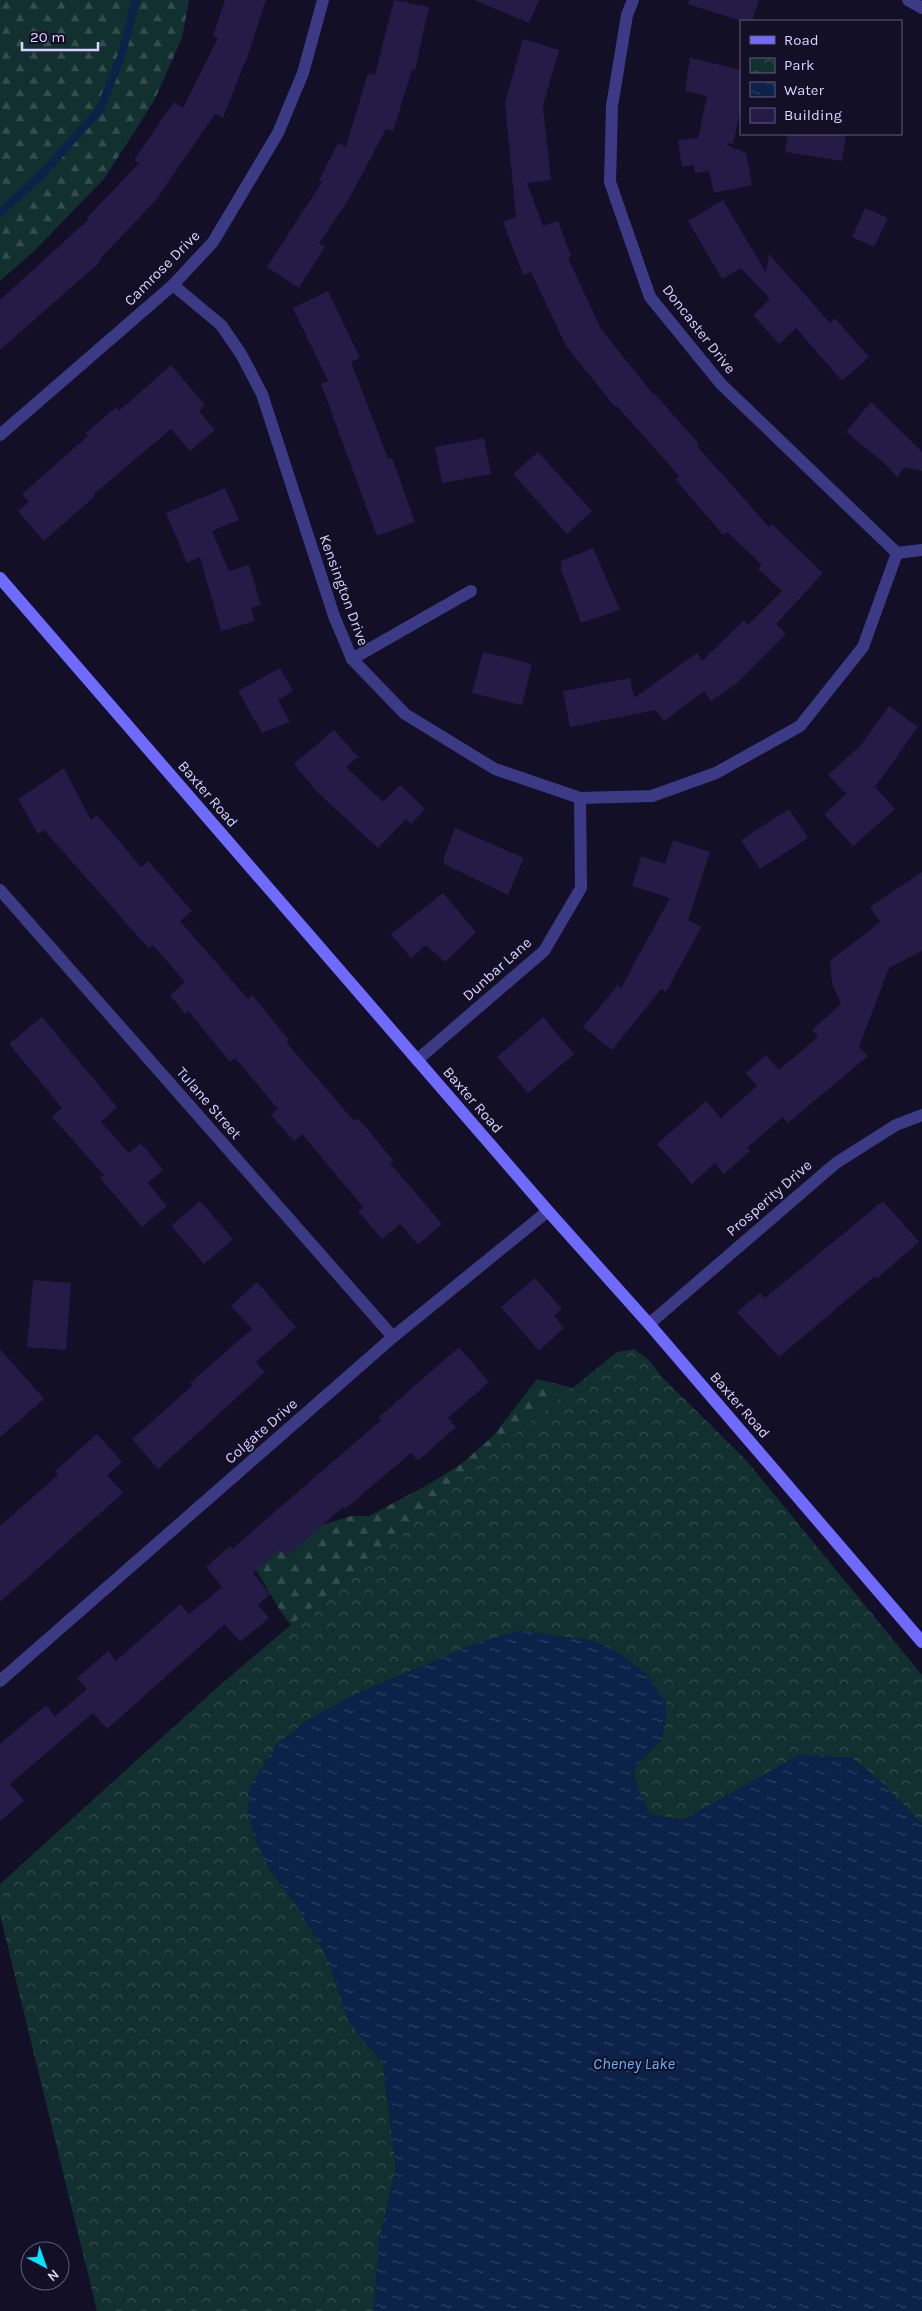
<svg xmlns="http://www.w3.org/2000/svg" width="922" height="2311" viewBox="0 0 922 2311" font-family="Karla,sans-serif">
	<defs>
		<pattern id="forest-firs" width="22" height="20" patternUnits="userSpaceOnUse" patternTransform="scale(1.25)"><rect width="22" height="20" fill="#12302f"/><path d="M5 1l3.5 6h-7zM16 11l3.5 6h-7z" fill="#344d4e"/></pattern>
		<pattern id="park-crowns" width="20" height="18" patternUnits="userSpaceOnUse" patternTransform="scale(1.25)"><rect width="20" height="18" fill="#12302f"/><path d="M2 6a3 3 0 1 1 6 0M12 15a3 3 0 1 1 6 0" fill="none" stroke="#344d4e"/></pattern>
		<pattern id="water-ripples" width="26" height="14" patternUnits="userSpaceOnUse" patternTransform="scale(1.25)"><rect width="26" height="14" fill="#0c2248"/><path d="M2 4q2-2 4 0t4 0M15 11q2-2 4 0t4 0" fill="none" stroke="#2f4163"/></pattern>
	</defs>
	<rect width="100%" height="100%" fill="#130f26"/>
	<g fill="url(#forest-firs)">
		<path d="M 0,0 L 189,0 L 182,38 L 154,101 L 104,179 L 33,252 L 0,281 Z"/>
		<path d="M 537,1379 L 577,1389 L 301,1638 L 281,1612 L 246,1553 L 253,1547 L 351,1516 L 369,1516 L 429,1484 L 461,1464 L 493,1436 Z"/>
	</g>
	<path fill="url(#park-crowns)" d="M 634,1349 L 649,1360 L 661,1376 L 746,1460 L 922,1675 L 922,1824 L 884,1784 L 852,1758 L 800,1755 L 684,1820 L 650,1814 L 637,1787 L 633,1770 L 661,1740 L 595,1641 L 521,1631 L 477,1643 L 356,1694 L 305,1722 L 269,1869 L 296,1905 L 327,1956 L 349,2022 L 383,2064 L 396,2168 L 379,2240 L 374,2311 L 97,2311 L 0,1915 L 0,1884 L 220,1685 L 522,1429 L 617,1352 Z"/>
	<path fill="url(#water-ripples)" d="M 521,1631 L 595,1641 L 617,1652 L 647,1674 L 666,1702 L 666,1722 L 661,1740 L 633,1770 L 637,1787 L 650,1814 L 684,1820 L 800,1754 L 852,1758 L 884,1784 L 922,1824 L 922,2311 L 374,2311 L 379,2240 L 396,2168 L 383,2064 L 349,2022 L 327,1956 L 296,1905 L 269,1869 L 255,1841 L 248,1815 L 249,1789 L 276,1745 L 305,1722 L 327,1709 L 356,1694 L 477,1643 Z"/>
	<g fill="none" stroke-linecap="round" stroke-linejoin="round">
		<path stroke="#0c2248" stroke-width="8" d="M 0,213 L 43,173 L 100,109 L 121,57 L 136,0"/>
	</g>
	<g fill="#241b47">
		<path d="M 225,0 L 266,0 L 249,52 L 223,118 L 215,114 L 156,200 L 98,261 L 100,262 L 0,350 L 0,300 L 89,219 L 87,218 L 139,163 L 134,160 L 174,102 L 183,108 L 218,38 L 213,36 Z"/>
		<path d="M 394,0 L 429,7 L 415,70 L 412,70 L 393,131 L 386,129 L 350,197 L 319,243 L 325,247 L 299,288 L 267,267 L 322,182 L 319,180 L 338,143 L 346,147 L 368,73 L 375,75 Z"/>
		<path d="M 474,0 L 539,0 L 529,23 Z"/>
		<path d="M 689,0 L 759,0 L 752,21 L 741,21 L 688,4 Z"/>
		<path d="M 523,39 L 559,50 L 543,106 L 551,180 L 527,183 L 543,226 L 558,221 L 571,256 L 568,258 L 601,329 L 653,394 L 654,393 L 699,444 L 697,446 L 769,527 L 772,524 L 823,573 L 776,624 L 786,634 L 736,684 L 711,701 L 704,691 L 664,721 L 656,710 L 570,727 L 563,691 L 630,678 L 634,698 L 697,653 L 702,661 L 744,620 L 748,625 L 782,591 L 758,569 L 762,565 L 727,532 L 723,535 L 675,479 L 679,476 L 617,406 L 615,407 L 566,346 L 531,272 L 523,275 L 503,222 L 516,217 L 505,103 Z"/>
		<path d="M 690,58 L 741,70 L 741,106 L 733,144 L 728,143 L 727,145 L 746,153 L 752,185 L 714,193 L 709,171 L 695,173 L 694,165 L 682,167 L 678,140 L 698,138 L 707,96 L 685,91 Z"/>
		<path d="M 788,134 L 846,134 L 842,161 L 785,152 Z"/>
		<path d="M 723,200 L 766,273 L 769,254 L 830,323 L 835,318 L 869,357 L 842,381 L 796,328 L 779,344 L 753,315 L 770,299 L 741,268 L 722,279 L 688,221 Z"/>
		<path d="M 865,208 L 888,218 L 874,247 L 852,237 Z"/>
		<path d="M 328,291 L 360,358 L 351,362 L 388,459 L 392,458 L 415,522 L 377,536 L 321,384 L 328,381 L 293,308 Z"/>
		<path d="M 171,365 L 205,405 L 199,411 L 215,430 L 190,451 L 171,429 L 94,494 L 95,496 L 44,541 L 18,511 L 29,502 L 22,494 L 88,436 L 86,433 L 116,407 L 119,411 Z"/>
		<path d="M 871,402 L 922,452 L 922,471 L 905,467 L 897,477 L 884,463 L 846,432 Z"/>
		<path d="M 484,438 L 491,474 L 442,483 L 435,447 Z"/>
		<path d="M 538,452 L 592,511 L 567,534 L 513,474 Z"/>
		<path d="M 225,488 L 239,520 L 212,531 L 229,571 L 249,565 L 261,605 L 251,608 L 255,621 L 221,631 L 200,557 L 187,563 L 166,513 Z"/>
		<path d="M 593,548 L 620,610 L 581,623 L 561,569 L 561,561 Z"/>
		<path d="M 483,652 L 532,664 L 522,705 L 472,693 Z"/>
		<path d="M 280,668 L 293,691 L 278,700 L 290,722 L 262,733 L 238,691 Z"/>
		<path d="M 889,706 L 918,727 L 875,787 L 895,809 L 853,846 L 824,814 L 846,794 L 828,775 L 861,745 Z"/>
		<path d="M 334,730 L 358,757 L 346,767 L 383,802 L 400,785 L 425,809 L 411,824 L 406,819 L 378,848 L 317,792 L 294,764 Z"/>
		<path d="M 64,768 L 91,820 L 97,815 L 141,867 L 148,861 L 192,911 L 180,921 L 248,999 L 252,995 L 289,1040 L 286,1042 L 354,1121 L 358,1118 L 393,1160 L 390,1163 L 442,1224 L 418,1245 L 400,1224 L 382,1239 L 358,1211 L 363,1207 L 302,1134 L 294,1141 L 271,1115 L 278,1109 L 235,1058 L 230,1062 L 188,1011 L 185,1014 L 170,995 L 185,982 L 153,945 L 149,949 L 44,830 L 38,834 L 18,799 Z"/>
		<path d="M 789,809 L 808,838 L 760,869 L 741,840 Z"/>
		<path d="M 455,828 L 524,858 L 508,895 L 444,864 L 444,857 Z"/>
		<path d="M 673,840 L 710,852 L 688,920 L 701,927 L 666,992 L 661,989 L 612,1050 L 583,1027 L 618,985 L 621,988 L 670,898 L 632,886 L 641,856 L 665,864 Z"/>
		<path d="M 922,872 L 922,951 L 889,968 L 859,1047 L 868,1056 L 788,1123 L 783,1117 L 747,1148 L 750,1151 L 724,1174 L 715,1163 L 692,1184 L 657,1144 L 706,1101 L 721,1118 L 757,1086 L 746,1073 L 766,1055 L 779,1070 L 818,1037 L 812,1030 L 841,1004 L 832,984 L 830,961 L 880,922 L 870,907 Z"/>
		<path d="M 443,893 L 476,932 L 445,962 L 426,945 L 411,958 L 391,934 Z"/>
		<path d="M 42,1017 L 117,1107 L 101,1122 L 129,1153 L 141,1143 L 163,1170 L 148,1183 L 167,1206 L 142,1227 L 100,1178 L 104,1175 L 52,1117 L 62,1108 L 9,1044 Z"/>
		<path d="M 543,1017 L 574,1054 L 528,1093 L 497,1057 Z"/>
		<path d="M 200,1201 L 233,1239 L 204,1264 L 171,1226 Z"/>
		<path d="M 883,1201 L 919,1242 L 877,1278 L 875,1276 L 779,1357 L 737,1312 L 760,1293 L 765,1298 Z"/>
		<path d="M 535,1278 L 562,1309 L 554,1316 L 564,1328 L 539,1351 L 501,1307 Z"/>
		<path d="M 33,1280 L 71,1283 L 66,1350 L 27,1347 Z"/>
		<path d="M 257,1282 L 296,1327 L 256,1362 L 265,1372 L 158,1469 L 132,1439 L 192,1386 L 190,1383 L 252,1329 L 231,1306 Z"/>
		<path d="M 459,1347 L 489,1382 L 448,1418 L 456,1427 L 418,1461 L 411,1453 L 345,1509 L 343,1507 L 287,1556 L 281,1548 L 253,1573 L 270,1594 L 258,1605 L 269,1618 L 240,1642 L 225,1624 L 107,1729 L 93,1713 L 10,1784 L 24,1801 L 0,1821 L 0,1744 L 46,1705 L 55,1716 L 87,1689 L 77,1678 L 108,1651 L 116,1661 L 180,1604 L 189,1614 L 222,1587 L 206,1567 L 230,1546 L 232,1549 L 381,1420 L 379,1417 Z"/>
		<path d="M 0,1349 L 44,1399 L 0,1437 Z"/>
		<path d="M 97,1434 L 122,1462 L 107,1475 L 123,1493 L 0,1602 L 0,1526 L 58,1475 L 55,1471 Z"/>
	</g>
	<g fill="none" stroke-linecap="round" stroke-linejoin="round">
		<g stroke="#3d3a85" stroke-width="12">
			<path d="M 633,0 L 627,15 L 612,106 L 610,182 L 650,297 L 721,384 L 897,553"/>
			<path d="M 908,0 L 922,8"/>
			<path d="M 173,285 L 221,325 L 241,354 L 262,394 L 334,616 L 352,659 L 405,714 L 495,769 L 580,798 L 652,796 L 716,773 L 800,726 L 863,647 L 897,553"/>
			<path d="M 0,435 L 173,285 L 213,242 L 278,133 L 303,73 L 323,0"/>
			<path d="M 897,553 L 922,550"/>
			<path d="M 352,659 L 471,591"/>
			<path d="M 0,890 L 393,1337"/>
			<path d="M 417,1060 L 544,951 L 581,888 L 580,798"/>
			<path d="M 649,1324 L 836,1163 L 896,1125 L 922,1115"/>
			<path d="M 0,1681 L 393,1337 L 548,1211"/>
		</g>
		<path stroke="#6f6bff" stroke-width="12" d="M 0,578 L 548,1211 L 649,1324 L 922,1642"/>
	</g>
	<g text-anchor="middle" dominant-baseline="central" stroke-width="4" stroke-linejoin="round" paint-order="stroke">
		<g font-size="15" fill="#d9d4ff" stroke="#130f26">
			<text transform="translate(162 268) rotate(-45)">Camrose Drive</text>
			<text transform="translate(699 329) rotate(52)">Doncaster Drive</text>
			<text transform="translate(344 590) rotate(70)">Kensington Drive</text>
			<text transform="translate(208 794) rotate(49)">Baxter Road</text>
			<text transform="translate(497 969) rotate(-42)">Dunbar Lane</text>
			<text transform="translate(473 1100) rotate(49)">Baxter Road</text>
			<text transform="translate(209 1103) rotate(49)">Tulane Street</text>
			<text transform="translate(769 1198) rotate(-41)">Prosperity Drive</text>
			<text transform="translate(740 1405) rotate(49)">Baxter Road</text>
			<text transform="translate(261 1431) rotate(-41)">Colgate Drive</text>
		</g>
		<g font-size="16" font-style="italic" fill="#62b6ff" stroke="#130f26">
			<text x="634" y="2063">Cheney Lake</text>
		</g>
	</g>
	<rect x="740" y="20" width="162" height="115" fill="#130f26" stroke="#625e7d"/>
	<rect x="750" y="36" width="25" height="8" fill="#6f6bff" stroke="#625e7d"/>
	<text x="784" y="45" font-size="15" fill="#d9d4ff">Road</text>
	<rect x="750" y="58" width="25" height="15" fill="url(#park-crowns)" stroke="#625e7d"/>
	<text x="784" y="70" font-size="15" fill="#d9d4ff">Park</text>
	<rect x="750" y="82" width="25" height="15" fill="url(#water-ripples)" stroke="#625e7d"/>
	<text x="784" y="95" font-size="15" fill="#d9d4ff">Water</text>
	<rect x="750" y="108" width="25" height="15" fill="#241b47" stroke="#625e7d"/>
	<text x="784" y="120" font-size="15" fill="#d9d4ff">Building</text>
	<g transform="translate(45 2266) rotate(139)"><circle r="24" fill="#130f26" stroke="#625e7d"/>
	<path d="M0-4L9 19L0 12L-9 19Z" fill="#00e5ff"/>
	<text y="-8" font-size="14" font-weight="bold" text-anchor="middle" fill="#d9d4ff">N</text>
	</g>
	<path d="M22 42v8h76v-8" fill="none" stroke="#d9d4ff" stroke-width="2.5"/>
	<text x="30" y="42" font-size="15" fill="#d9d4ff" stroke="#130f26" stroke-width="4" paint-order="stroke">20 m</text>
</svg>
